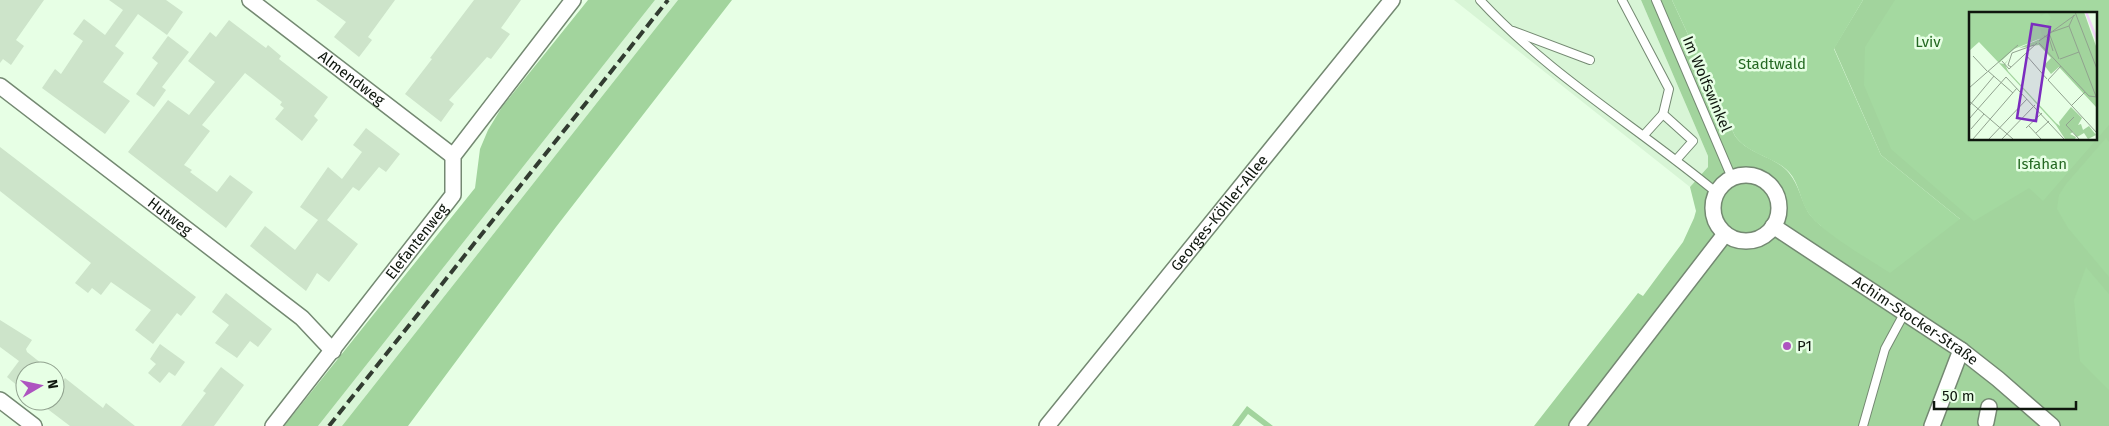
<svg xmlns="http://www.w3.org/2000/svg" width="2109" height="426" viewBox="0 0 2109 426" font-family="'Fira Sans',sans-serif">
	<rect width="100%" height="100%" fill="#e7ffe5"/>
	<g fill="#d8f5d6">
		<path d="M 655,0 L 678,0 L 342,426 L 318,426 Z"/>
		<path d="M 1454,0 L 1641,0 L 1708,156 L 1708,167 L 1690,187 Z"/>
	</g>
	<g fill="#a2d49d" fill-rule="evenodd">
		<path d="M 588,0 L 655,0 L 318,426 L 284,426 L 475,188 L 480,149 L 488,130 L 502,107 Z"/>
		<path d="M 678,0 L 732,0 L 556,227 L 408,426 L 342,426 Z"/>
		<path d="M 1641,0 L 1672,0 L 1735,136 C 1749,155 1775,156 1789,173 C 1799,185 1801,200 1808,212 C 1811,217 1817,222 1821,226 L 1960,219 L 1881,155 L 1834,48 L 1863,0 L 2109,0 L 2109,426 L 1534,426 L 1638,293 L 1643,296 L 1683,242 L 1694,218 L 1696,211 L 1690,187 L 1708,167 L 1708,156 ZM 1970,14 L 2095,14 L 2095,139 L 1970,139 Z"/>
		<path d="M 1247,406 L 1273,426 L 1264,426 L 1248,414 L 1239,426 L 1232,426 Z"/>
	</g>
	<g fill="#a4d9a0" fill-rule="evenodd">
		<path d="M 1672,0 L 1863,0 L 1834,49 L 1881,155 L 1960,219 L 1890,273 C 1869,259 1823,233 1809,214 C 1800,202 1800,184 1789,172 C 1773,156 1749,155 1735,136 Z"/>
		<path d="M 1895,0 L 2109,0 L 2109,125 L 2043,201 L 2029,188 L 1974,221 L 1891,149 L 1864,85 L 1865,47 ZM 1970,14 L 2095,14 L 2095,139 L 1970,139 Z"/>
		<path d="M 2106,138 L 2109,142 L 2109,277 L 2068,228 L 2057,209 L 2059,195 L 2066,184 Z"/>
		<path d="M 2086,267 L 2109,294 L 2109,390 L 2080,361 L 2074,300 Z"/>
	</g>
	<g fill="#cde4ca">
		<path d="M 0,0 L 44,0 L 16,40 L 24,46 L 11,65 L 3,59 L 0,63 Z"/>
		<path d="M 109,0 L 166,0 L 183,12 L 167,35 L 138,14 L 115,46 L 124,53 L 103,82 L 130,101 L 105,134 L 42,88 L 55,69 L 61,74 L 83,41 L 73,34 L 84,19 L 105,35 L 123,10 Z"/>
		<path d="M 316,0 L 395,0 L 368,37 L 372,40 L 359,57 L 334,37 L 346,22 Z"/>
		<path d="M 474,0 L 521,0 L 501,28 L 510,34 L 491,59 L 487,57 L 449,100 L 454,104 L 441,122 L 405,94 L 432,59 L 430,58 Z"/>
		<path d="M 229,20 L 266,48 L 268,45 L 281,56 L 279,59 L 328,97 L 314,116 L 318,120 L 302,141 L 275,119 L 284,108 L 280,105 L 282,102 L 245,73 L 202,125 L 210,131 L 184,165 L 192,170 L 190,172 L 217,192 L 230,175 L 253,192 L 226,228 L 128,152 L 168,100 L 189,115 L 215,82 L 188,61 L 210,32 L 216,37 Z"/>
		<path d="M 168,36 L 189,52 L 162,87 L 166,90 L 154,107 L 136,94 L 158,63 L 152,58 Z"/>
		<path d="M 366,128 L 400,154 L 386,172 L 379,167 L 359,191 L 353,187 L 327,220 L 358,244 L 329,282 L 317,273 L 306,291 L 250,246 L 265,226 L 295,250 L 318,220 L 300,207 L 328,167 L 342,179 L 362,152 L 353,145 Z"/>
		<path d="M 0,147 L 196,297 L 181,316 L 177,313 L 153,344 L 135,330 L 151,310 L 111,282 L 101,295 L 92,288 L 88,293 L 75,283 L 91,263 L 0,191 Z"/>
		<path d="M 226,293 L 272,329 L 258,347 L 250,341 L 237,358 L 215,343 L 229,325 L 212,312 Z"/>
		<path d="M 0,320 L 32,340 L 26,349 L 27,352 L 51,371 L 25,371 L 25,392 L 7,377 L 19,361 L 0,347 Z"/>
		<path d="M 160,344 L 185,362 L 175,376 L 169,372 L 160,383 L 148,373 L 156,364 L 150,359 Z"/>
		<path d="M 221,367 L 244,385 L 214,426 L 181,426 L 206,393 L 203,391 Z"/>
		<path d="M 55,374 L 63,380 L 65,378 L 103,408 L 106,403 L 135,426 L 70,426 L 37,401 L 55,401 Z"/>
	</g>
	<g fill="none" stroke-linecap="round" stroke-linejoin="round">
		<defs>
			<g id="lane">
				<path d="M 1480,0 C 1549,75 1639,128 1717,193"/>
				<path d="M 1622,0 L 1669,89 L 1663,114"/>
				<path d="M 1656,0 L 1732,178"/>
				<path d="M 1513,31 L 1590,60"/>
				<path d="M 1644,135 L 1663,114 L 1693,141 L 1677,159"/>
				<path d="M 1863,426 L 1885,349 L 1905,312"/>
			</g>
			<g id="street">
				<path id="s1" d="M 250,0 L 453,156"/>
				<path id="s2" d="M 0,86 L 302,318 L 333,351"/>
				<circle cx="1746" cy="208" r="33"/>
				<path id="s3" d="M 1773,226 L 1961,350 L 1998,379 L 2052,426"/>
				<path d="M 0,400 L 34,426"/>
				<path d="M 1986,422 L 1989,407"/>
				<path id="s4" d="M 273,426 L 453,195 L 453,156 L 573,0"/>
				<path id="s5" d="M 1047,426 L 1392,0"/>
				<path d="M 1577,426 L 1725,234"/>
				<path d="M 1932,426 L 1961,350"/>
			</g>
		</defs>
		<use href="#lane" stroke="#748972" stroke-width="10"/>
		<use href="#street" stroke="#748972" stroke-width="18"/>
		<use href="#lane" stroke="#fff" stroke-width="8"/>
		<use href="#street" stroke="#fff" stroke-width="15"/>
		<path stroke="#323c31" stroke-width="4" stroke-dasharray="10 5" stroke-linecap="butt" d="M 329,426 L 668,0"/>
	</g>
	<circle fill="#ae54c0" stroke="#e7ffe5" stroke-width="2" cx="1787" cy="346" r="5"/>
	<g text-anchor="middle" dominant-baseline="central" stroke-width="5" stroke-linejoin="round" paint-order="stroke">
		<g font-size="15" fill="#246922" stroke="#e7ffe5">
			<text x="1928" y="42">Lviv</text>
			<text x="1772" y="64">Stadtwald</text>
			<text x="2042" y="164">Isfahan</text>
		</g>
		<g font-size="15" fill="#0f170e" stroke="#e7ffe5">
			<text stroke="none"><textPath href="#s1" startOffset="128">Almendweg</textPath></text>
			<text transform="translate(1707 84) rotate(67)">Im Wolfswinkel</text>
			<text stroke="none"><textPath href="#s5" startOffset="274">Georges-Köhler-Allee</textPath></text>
			<text stroke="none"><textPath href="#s2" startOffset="214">Hutweg</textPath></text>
			<text stroke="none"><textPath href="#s4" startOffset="234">Elefantenweg</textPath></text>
			<text stroke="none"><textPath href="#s3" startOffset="171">Achim-Stocker-Straße</textPath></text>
		</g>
		<g font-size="15" fill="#0f170e" stroke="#e7ffe5" text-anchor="start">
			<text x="1797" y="346">P1</text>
		</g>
	</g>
	<g transform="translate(1969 12)">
		<rect width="128" height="128" fill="#e7ffe5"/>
		<path d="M 57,0 L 61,4 L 64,0 L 115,0 L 127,34 L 127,95 L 90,55 L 82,62 L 75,53 L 82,46 L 70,33 L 50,36 L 71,27 L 51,17 L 45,7 ZM 38,44 L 40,47 L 36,52 L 39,59 L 87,111 L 91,114 L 90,110 L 102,95 L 113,106 L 109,113 L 112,112 L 114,118 L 120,114 L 127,123 L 119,127 L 115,121 L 108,125 L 104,120 L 101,122 L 107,125 L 106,127 L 96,127 L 87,113 L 30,51 L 35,52 L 40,47 Z" fill="#a2d49d"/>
		<path d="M 0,0 L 70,0 L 72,4 L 78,0 L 82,6 L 77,13 L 83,12 L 71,16 L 73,24 L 70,27 L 45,37 L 30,51 L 10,30 L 0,39 Z" fill="#a4d9a0"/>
		<path fill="none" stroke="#f1d4f8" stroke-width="2.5" d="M 117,0 L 128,28"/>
		<path fill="none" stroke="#91a28f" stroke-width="1" d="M 106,0 L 128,57M 105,3 L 100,14 L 128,87M 75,24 L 80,26 L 84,39M 70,29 L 106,3M 70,31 L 120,84 L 128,85M 57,43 L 78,67M 4,44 L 18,59M 90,47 L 80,21 L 100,14M 91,47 L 110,40M 33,49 L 40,57 L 68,31M 92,54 L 79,68 L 128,121M 42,55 L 39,53 L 43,41 L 65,33M 19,59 L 44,81M 0,76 L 49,33M 0,89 L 44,127M 0,94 L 25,64M 102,94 L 116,80M 105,105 L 97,113 L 110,127M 0,107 L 37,65 L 95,127M 60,114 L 72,127M 57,116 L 73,101M 2,117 L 15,102M 67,121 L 80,109M 4,127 L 48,76M 20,127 L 58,87M 33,127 L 66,93"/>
		<path fill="#7b2cbf" fill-opacity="0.15" stroke="#7b2cbf" stroke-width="2.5" d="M 63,12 L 81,15 L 67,109 L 48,106 Z"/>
		<rect width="128" height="128" fill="none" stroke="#0f170e" stroke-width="2.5"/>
	</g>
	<g transform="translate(40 386) rotate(81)"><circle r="24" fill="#e7ffe5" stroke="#91a28f"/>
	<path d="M0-4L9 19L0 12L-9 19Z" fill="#ae54c0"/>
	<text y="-8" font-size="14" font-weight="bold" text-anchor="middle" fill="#0f170e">N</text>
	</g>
	<path d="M1934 401v8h142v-8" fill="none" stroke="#0f170e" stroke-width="2.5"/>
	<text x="1942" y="401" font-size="15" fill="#0f170e" stroke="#e7ffe5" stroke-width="4" paint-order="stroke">50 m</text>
</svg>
